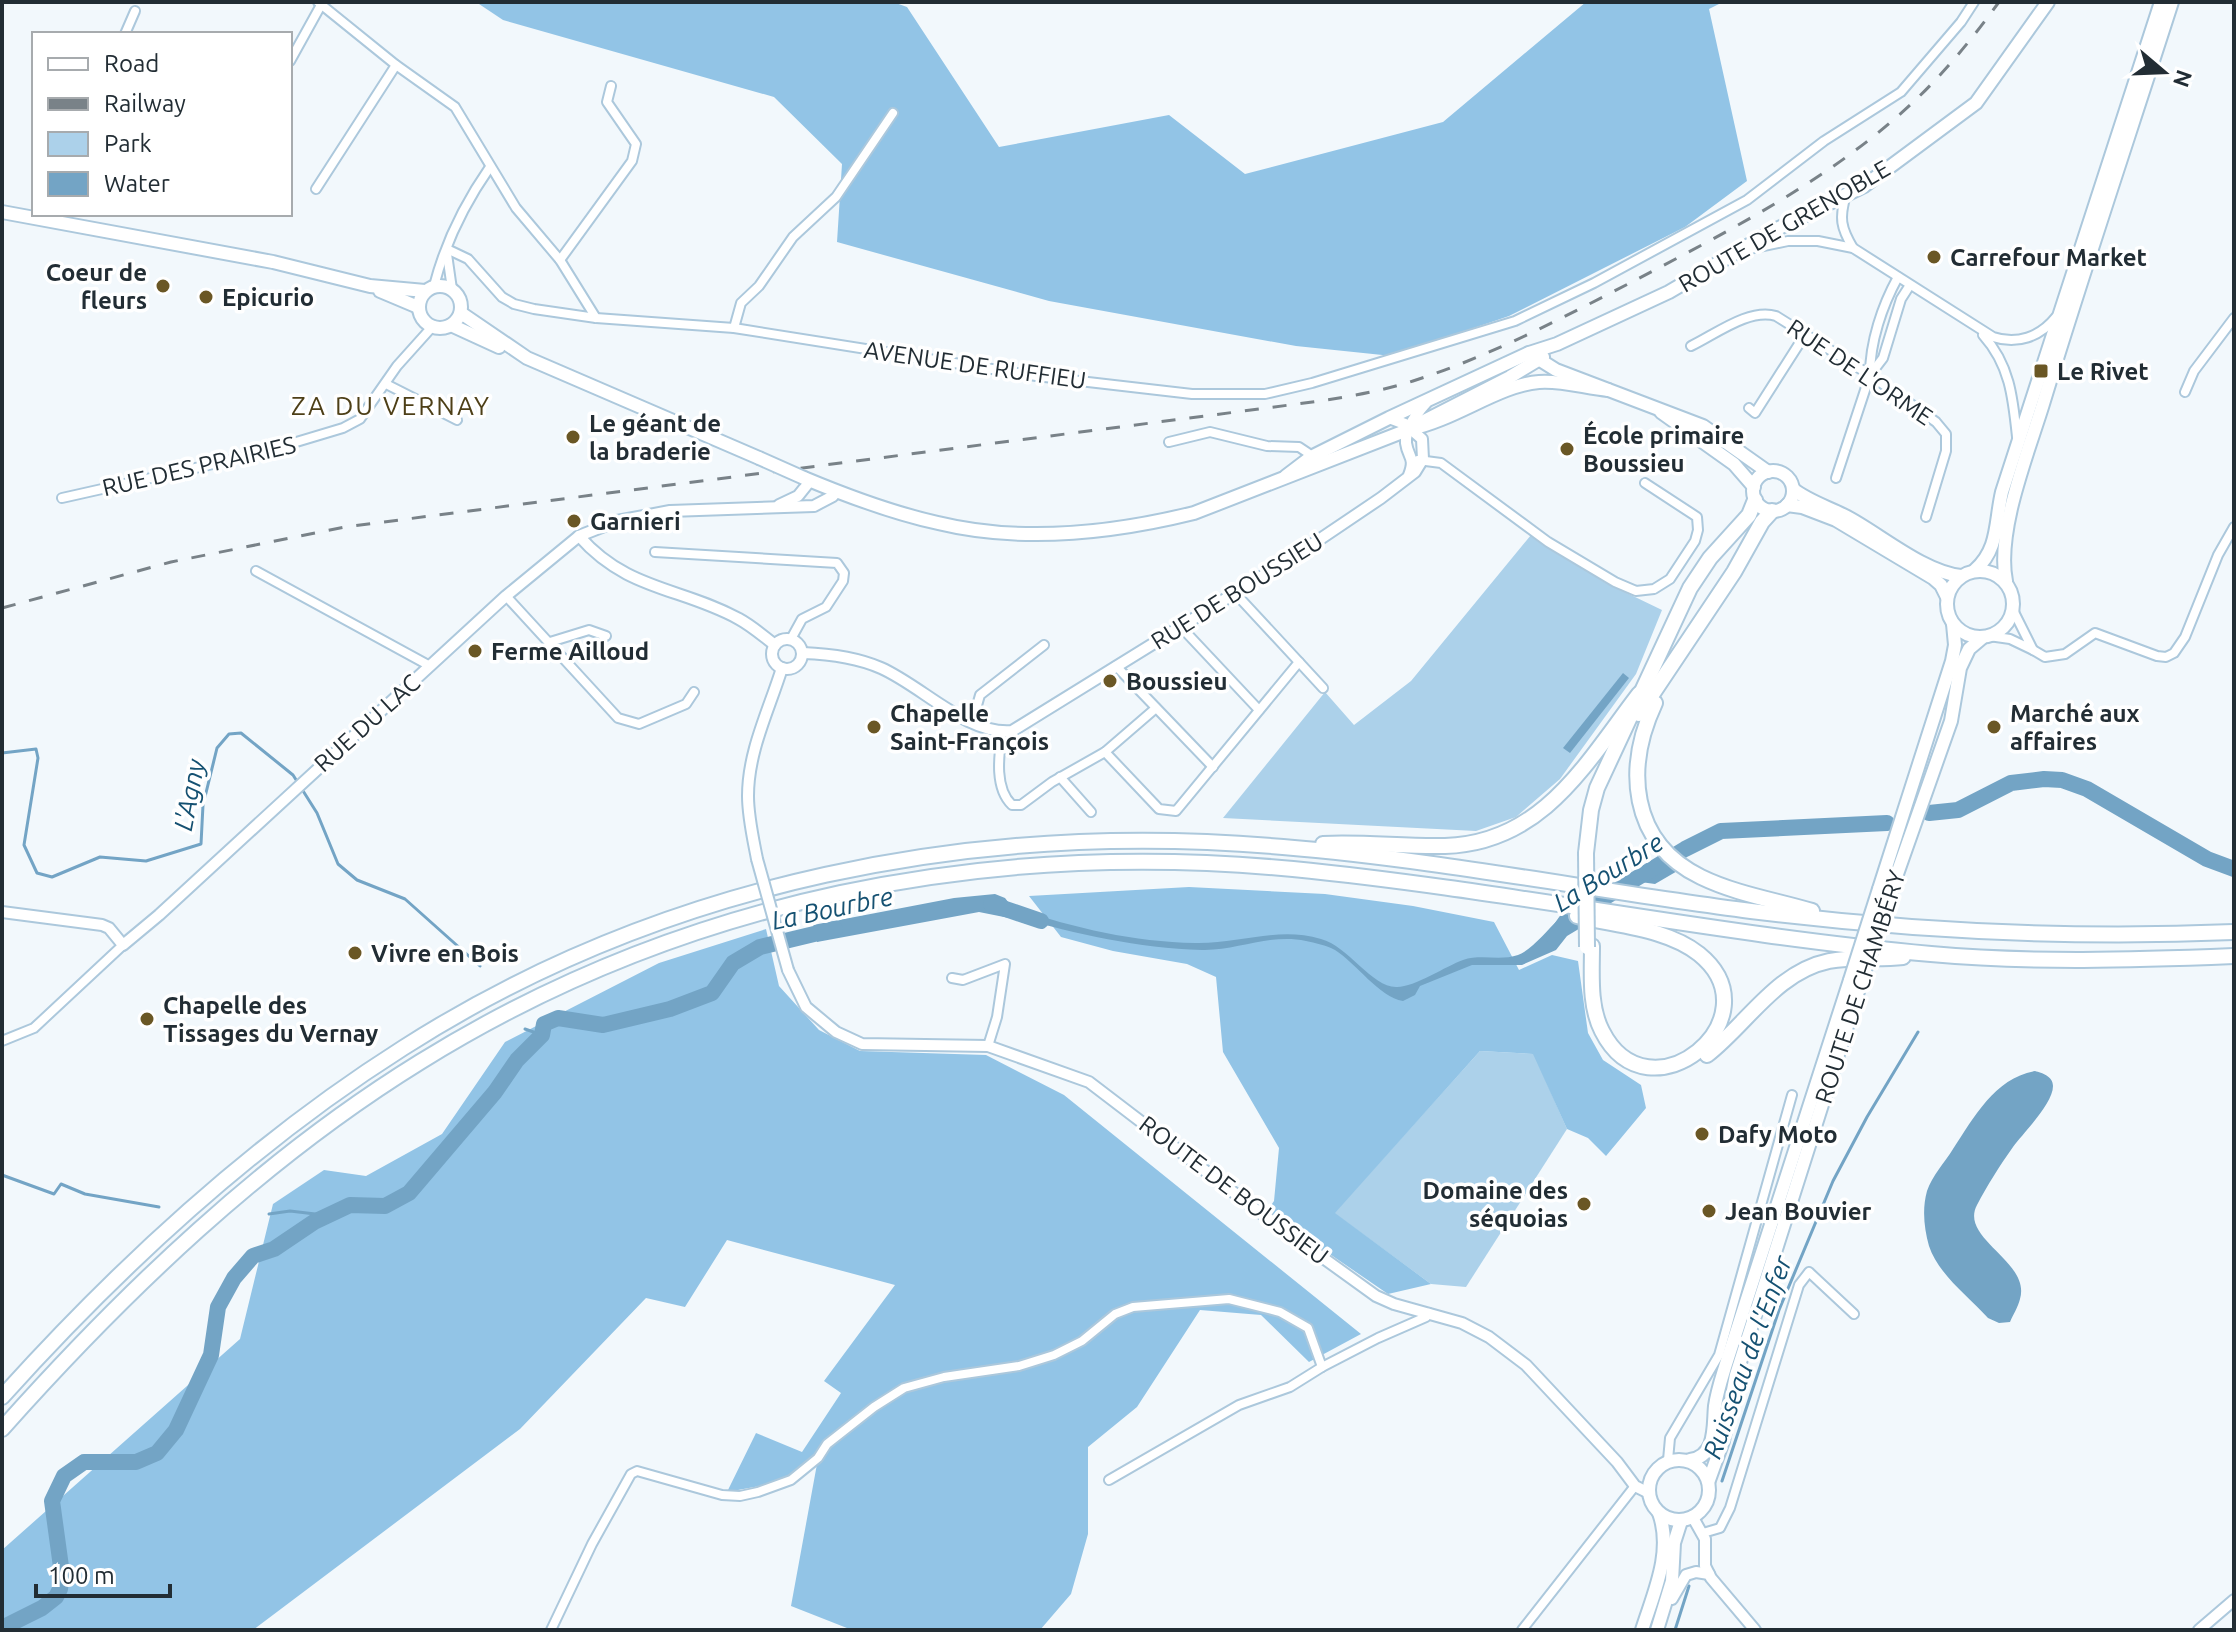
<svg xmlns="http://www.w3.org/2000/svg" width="2236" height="1632" viewBox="0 0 2236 1632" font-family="Ubuntu,sans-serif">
	<rect width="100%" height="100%" fill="#f2f8fc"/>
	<g fill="#acd1ea">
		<path d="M 1531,535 L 1604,582 L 1662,610 L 1636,674 L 1560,779 L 1516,817 L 1476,831 L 1223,818 L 1325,692 L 1354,725 L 1411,681 Z"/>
		<path d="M 1480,1051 L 1534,1054 L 1567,1129 L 1466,1287 L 1431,1284 L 1334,1213 Z"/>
	</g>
	<g fill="#92c4e6">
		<path d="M 476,2 L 893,2 L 907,7 L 999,147 L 1169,115 L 1245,174 L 1443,122 L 1586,2 L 1723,2 L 1709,9 L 1747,181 L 1685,227 L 1509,316 L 1392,356 L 1296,346 L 1049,301 L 837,242 L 842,164 L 774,97 L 503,20 Z"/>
		<path d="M 1189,887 L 1325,894 L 1413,906 L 1494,922 L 1519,970 L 1552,955 L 1578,961 L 1588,1033 L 1603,1060 L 1641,1085 L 1646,1108 L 1606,1156 L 1588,1138 L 1567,1129 L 1533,1054 L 1480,1051 L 1335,1213 L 1431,1284 L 1388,1294 L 1267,1211 L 1274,1201 L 1279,1148 L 1223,1052 L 1216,977 L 1187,964 L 1113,951 L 1061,937 L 1029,896 Z"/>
		<path d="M 766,929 L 779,986 L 819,1030 L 860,1051 L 986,1055 L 1064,1095 L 1361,1334 L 1309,1362 L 1261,1315 L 1200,1310 L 1137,1407 L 1088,1447 L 1088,1534 L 1071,1594 L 1040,1630 L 852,1630 L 791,1606 L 817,1464 L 771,1484 L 727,1492 L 756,1433 L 802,1452 L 841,1393 L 824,1381 L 895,1285 L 727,1240 L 685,1307 L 646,1298 L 520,1429 L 253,1630 L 2,1630 L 2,1550 L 240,1339 L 273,1204 L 324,1170 L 366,1176 L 442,1134 L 505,1042 L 659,963 Z"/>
	</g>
	<g fill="#73a4c5">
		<path d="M 1623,673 L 1629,678 L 1570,753 L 1563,748 Z"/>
		<path d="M 1664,856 L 1679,870 L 1655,884 L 1626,880 Z"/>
		<path d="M 995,894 L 1005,898 L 1012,907 L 1009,918 L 979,912 L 817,942 L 813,925 L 954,898 Z"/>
		<path d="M 1017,909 C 1075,928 1134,942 1195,943 C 1239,944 1278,926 1321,939 C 1348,946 1372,987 1396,987 C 1413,988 1446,966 1463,960 C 1480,954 1501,961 1518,955 C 1532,950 1547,930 1558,920 L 1582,924 L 1582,927 L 1567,936 L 1556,950 L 1522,965 L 1472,965 L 1420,986 L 1415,995 L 1403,1001 C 1379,997 1356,963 1335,950 C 1326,945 1315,943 1306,941 C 1270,933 1237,951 1202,950 C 1137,948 1077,934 1015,917 L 1020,914 Z"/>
		<path d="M 2035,1071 C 2042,1073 2053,1076 2053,1086 C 2053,1104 2023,1133 2013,1147 C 2000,1165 1987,1186 1977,1205 C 1959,1239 2031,1261 2020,1299 C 2018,1307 2013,1315 2010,1322 L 1999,1323 L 1988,1318 C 1969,1297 1938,1274 1929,1246 C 1924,1228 1922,1209 1927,1191 C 1932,1176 1945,1162 1953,1149 C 1974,1117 1995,1078 2035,1071 Z"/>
	</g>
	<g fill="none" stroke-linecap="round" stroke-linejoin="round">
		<g stroke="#73a4c5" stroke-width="3">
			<path d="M 2,753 L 36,749 L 38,758 L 24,845 L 37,873 L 52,877 L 100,857 L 146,861 L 201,844 L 203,805 L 217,748 L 229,734 L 241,733 L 293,775 L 317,813 L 338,864 L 357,880 L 405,899 L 480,966"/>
			<path d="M 525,1029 L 542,1035"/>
			<path d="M 2,1175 L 54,1194 L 61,1184 L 85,1194 L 159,1207"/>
			<path d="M 269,1214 L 290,1211 L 332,1216"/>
			<path d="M 1722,1481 L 1779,1310 L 1833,1181 L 1867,1117 L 1918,1032"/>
			<path d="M 1675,1630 L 1689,1586"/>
		</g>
		<g stroke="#73a4c5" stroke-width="16">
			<path d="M 1929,813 L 1958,810 L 2011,783 L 2044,779 L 2062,780 L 2087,789 L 2207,859 L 2234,869"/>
			<path d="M 991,904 L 1041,921"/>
			<path d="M 1554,938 L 1566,921 L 1685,849 L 1721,831 L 1887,823"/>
			<path d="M 2,1628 L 42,1608 L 56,1597 L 60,1589 L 62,1574 L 52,1501 L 64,1476 L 84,1462 L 136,1462 L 157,1453 L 176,1430 L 211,1355 L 218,1307 L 234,1278 L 253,1256 L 274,1249 L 314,1222 L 350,1205 L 385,1206 L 409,1193 L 495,1092 L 517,1060 L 542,1035 L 544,1024 L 558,1018 L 603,1025 L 670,1009 L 712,993 L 733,963 L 760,947 L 835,929"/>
		</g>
		<defs>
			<g id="minor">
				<path d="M 318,2 L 396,65 L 455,107 L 516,208 L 560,260 L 596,318"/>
				<path d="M 125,34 L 135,11"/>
				<path d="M 290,61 L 321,5"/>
				<path d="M 316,189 L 396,65"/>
				<path d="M 1846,195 C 1839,218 1841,228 1853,248"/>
				<path d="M 447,249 L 468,259 L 502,297 L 514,304 L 534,309 L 596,318 L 734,328 L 1036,376 L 1192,394 L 1265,394 L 1312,383 L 1515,321 L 1594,283 L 1747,200 L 1824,141 L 1901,92 L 1961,22 L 1974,2"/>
				<path d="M 1745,250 L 1788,241 L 1818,241 L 1853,248 L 1993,337 C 2017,345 2040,337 2056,317"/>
				<path d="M 447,254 L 452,289"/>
				<path d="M 560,260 L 632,161 L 636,144 L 607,102 L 611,86"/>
				<path d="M 434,286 C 445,243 465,203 490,167"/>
				<path d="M 734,328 L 741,303 L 759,286 L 793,237 L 836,197 L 893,113"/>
				<path d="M 1983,335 C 2010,365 2013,398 2017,437"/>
				<path d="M 1691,346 C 1716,334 1749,308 1776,316 L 1870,375 L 1936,422 L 1946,434 L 1946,451 L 1926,517"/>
				<path d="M 1870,375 C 1870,342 1882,306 1898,277"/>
				<path d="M 386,384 L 457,420"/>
				<path d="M 2185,392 L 2194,371 L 2234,318"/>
				<path d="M 1749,408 L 1755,413 L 1806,333"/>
				<path d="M 1169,442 L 1210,432 L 1267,446 L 1299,447 L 1308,453 L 1314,461"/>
				<path d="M 1418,460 L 1441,463 L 1548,542 L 1615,582 L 1636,591 L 1654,589 L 1670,579 L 1695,541 L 1698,530 L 1697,517 L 1645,483"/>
				<path d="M 1836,478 L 1870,375 L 1883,358 L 1901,299 L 1910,285"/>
				<path d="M 62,498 L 253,455 L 343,428 L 360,419 L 397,366 L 432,327"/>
				<path d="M 655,552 L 837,563 L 844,573 L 843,581 L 826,607 L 802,619 L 791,639"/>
				<path d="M 256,571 L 430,666"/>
				<path d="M 506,596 L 618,718 L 639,724 L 686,704 L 694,692"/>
				<path d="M 1181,627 L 1259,710"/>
				<path d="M 1989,636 L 2010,639 L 2033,650 L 2013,610"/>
				<path d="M 550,642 L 589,630 L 606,636"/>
				<path d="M 2033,650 L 2045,657 L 2065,654 L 2095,633 L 2157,656 L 2166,657 L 2174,653 L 2185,637 L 2218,555 L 2234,527"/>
				<path d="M 1299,662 L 1323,688"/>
				<path d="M 1116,666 L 1213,767"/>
				<path d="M 972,723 L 980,695 L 1044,645"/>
				<path d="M 1002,732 C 999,755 994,788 1012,805 L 1021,805 L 1052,782 L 1105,752 L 1156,708"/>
				<path d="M 1105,752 L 1159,809 L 1176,811 L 1299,662 L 1235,593"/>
				<path d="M 1060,777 L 1091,812"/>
				<path d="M 952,978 L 963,980 L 1005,964 L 997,1017 L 988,1046"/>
				<path d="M 2,1041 L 34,1028 L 123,945"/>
				<path d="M 1668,1460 L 1670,1438 L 1719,1355 L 1792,1095"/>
				<path d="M 1109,1480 L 1239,1405 L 1290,1387 L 1322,1367"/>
				<path d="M 1703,1533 L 1720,1528 L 1730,1508 L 1799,1285 L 1809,1272 L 1854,1314"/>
				<path d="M 551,1630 L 592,1544 L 631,1474 L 637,1471 L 722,1495 L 740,1496 L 758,1492 L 791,1480 L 818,1458 L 827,1444 L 874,1407 L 904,1388 L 944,1377 L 1019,1366 L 1054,1355 L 1082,1341 L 1115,1314 L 1133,1307 L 1229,1299 L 1280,1312 L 1308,1328 L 1322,1367 L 1378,1338 L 1426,1317 L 1429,1313"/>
				<path d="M 1522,1630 L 1635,1486"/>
			</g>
			<g id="tertiary">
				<path d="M 1409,475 C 1416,457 1408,458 1406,443 C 1405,429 1417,413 1426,403"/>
				<path d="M 779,505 L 798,496 L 810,481"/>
				<path d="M 579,536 C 627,591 681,587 739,619 C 752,626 763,636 775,645"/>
				<circle cx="787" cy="654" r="15"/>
				<path d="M 803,653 C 830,654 856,657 881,668 C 922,686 967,735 1012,731 L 1295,556 L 1381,498 L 1415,472 L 1423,459 L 1422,439 L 1405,424 L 1389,418"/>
				<path d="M 757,859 C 753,838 748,817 748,796 C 748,751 769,710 782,668"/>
				<path d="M 2,912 L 102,925 L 109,928 L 123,945 L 159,915 L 506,596 L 579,536 L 617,521 L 670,511 L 814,506 L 833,496 L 837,491"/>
				<path d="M 788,970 L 806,1007 L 836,1032 L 862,1044 L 988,1046 L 1089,1082 L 1254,1208 L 1376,1296 L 1394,1304 L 1462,1323 L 1489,1337 L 1526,1365 L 1617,1462 L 1635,1486 L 1649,1493"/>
				<path d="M 1692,1516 L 1705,1539 L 1705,1566 L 1711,1578 L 1755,1630"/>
				<path d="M 1672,1599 L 1686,1575 L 1696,1572 L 1709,1574"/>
				<path d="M 2199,1630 L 2234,1600"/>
			</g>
			<g id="primary">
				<path d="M 2,212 L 273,262 L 370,286 L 425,291"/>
				<circle cx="440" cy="307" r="21"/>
				<path d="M 380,291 L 418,307"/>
				<path d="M 461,313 L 527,358 L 759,458"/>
				<path d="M 451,325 L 499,347"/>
				<path d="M 1529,353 L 1556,370 L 1703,426 L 1768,472"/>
				<path d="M 1661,412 L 1734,464 L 1754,487"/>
				<path d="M 1422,422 L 1510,377 L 1543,357"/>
				<circle cx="1773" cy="491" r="20"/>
				<path d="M 1286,476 L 1311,457 L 1389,418 L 1529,353 L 1557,344 L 1669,292 L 1771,232 L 1864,186 L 1976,103 L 2048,2"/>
				<path d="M 804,478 C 847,496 892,513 938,523 C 1020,543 1113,533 1194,513 L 1410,429 C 1455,420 1499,385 1539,382 C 1561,380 1586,388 1608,390"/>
				<path d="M 1793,489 C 1809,502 1831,508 1849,518 C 1882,536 1924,572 1961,576"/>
				<path d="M 1787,505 L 1802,507 L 1836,520 L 1933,578 L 1941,585 L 1947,597"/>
				<path d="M 1975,570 C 1999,549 1995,522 2002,492 L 2161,2"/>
				<circle cx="1980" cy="604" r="33"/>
				<path d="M 2006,581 C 1996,531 2028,453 2043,404 C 2084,269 2129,136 2172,2"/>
				<path d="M 1879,889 L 1952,661 L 1955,645 L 1953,624"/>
				<path d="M 1891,891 L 1951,721 L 1960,668 L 1969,649 L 1982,638"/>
				<circle cx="1679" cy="1490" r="30"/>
				<path d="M 1690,1460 C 1717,1456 1713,1426 1715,1406 C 1717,1392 1721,1380 1725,1367 L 1850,980"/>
				<path d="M 1709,1480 L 1723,1441 L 1736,1375 L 1861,982"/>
				<path d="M 1642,1630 C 1654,1592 1673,1552 1659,1513"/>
				<path d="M 1657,1630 L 1672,1581 L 1674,1543 L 1681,1521"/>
			</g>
			<g id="motorway">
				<path d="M 1655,703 C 1625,767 1629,842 1701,877 C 1736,894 1775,900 1812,911"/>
				<path d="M 1639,714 L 1734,572 L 1762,522 L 1772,511"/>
				<path d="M 1323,844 C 1364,842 1405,847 1445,846 C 1543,843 1586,763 1639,694"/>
				<path d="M 1586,853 L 1591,810 L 1597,788 L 1690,588 L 1710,558 L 1749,515 L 1755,500"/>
				<path d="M 1577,916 C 1616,926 1666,928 1699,954 C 1778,1018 1649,1124 1602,1031 C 1589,1006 1592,974 1592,946"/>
				<path d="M 1707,1055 C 1747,1024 1776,972 1829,961 C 1854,956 1878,960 1903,957"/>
				<path d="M 2,1397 C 120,1266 253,1143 403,1048 C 664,881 976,820 1283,847 C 1440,860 1595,891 1751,911 C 1911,931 2072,939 2234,932"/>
				<path d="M 2,1429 C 125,1291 263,1159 420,1062 C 684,898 986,840 1293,869 C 1506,890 1717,935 1931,954 C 2032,963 2133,960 2234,956"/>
			</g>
		</defs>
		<use href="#minor" stroke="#acc8dc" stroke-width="12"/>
		<use href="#tertiary" stroke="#acc8dc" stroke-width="14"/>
		<use href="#primary" stroke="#acc8dc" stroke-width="16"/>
		<use href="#motorway" stroke="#acc8dc" stroke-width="18"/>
		<use href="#minor" stroke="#fff" stroke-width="8"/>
		<use href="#tertiary" stroke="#fff" stroke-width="10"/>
		<use href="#primary" stroke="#fff" stroke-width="12"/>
		<use href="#motorway" stroke="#fff" stroke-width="14"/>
		<path stroke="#798288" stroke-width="3" stroke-dasharray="14 14" stroke-linecap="butt" d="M 2,608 L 171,562 L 345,527 L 1259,409 C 1310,402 1363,397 1413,381 C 1488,357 1558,320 1628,284 C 1721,235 1820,185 1899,115 C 1937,82 1970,42 1999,2"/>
		<defs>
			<path id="tertiary-bridge" d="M 757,859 L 788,970"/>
			<g id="primary-bridge">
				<path d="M 759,458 L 804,478"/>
				<path d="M 1850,980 L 1879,889"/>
				<path d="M 1861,982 L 1891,891"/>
			</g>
			<path id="motorway-bridge" d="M 1586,853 L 1587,947"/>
		</defs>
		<use href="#tertiary-bridge" stroke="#acc8dc" stroke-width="14" stroke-linecap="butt"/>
		<use href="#primary-bridge" stroke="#acc8dc" stroke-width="16" stroke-linecap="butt"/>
		<use href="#motorway-bridge" stroke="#acc8dc" stroke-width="18" stroke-linecap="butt"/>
		<use href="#tertiary-bridge" stroke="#fff" stroke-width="10"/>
		<use href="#primary-bridge" stroke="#fff" stroke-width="12"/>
		<use href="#motorway-bridge" stroke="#fff" stroke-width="14"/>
	</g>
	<g fill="#6a5725" stroke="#fff" stroke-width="3">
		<circle cx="1934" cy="257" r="8"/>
		<circle cx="163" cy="286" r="8"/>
		<circle cx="206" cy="297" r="8"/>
		<rect x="2033" y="363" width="16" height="16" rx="4"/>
		<circle cx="573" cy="437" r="8"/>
		<circle cx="1567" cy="449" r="8"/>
		<circle cx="574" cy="521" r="8"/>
		<circle cx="475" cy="651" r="8"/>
		<circle cx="1110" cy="681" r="8"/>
		<circle cx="874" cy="727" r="8"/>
		<circle cx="1994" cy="727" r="8"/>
		<circle cx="355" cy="953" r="8"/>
		<circle cx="147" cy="1019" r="8"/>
		<circle cx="1702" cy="1134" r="8"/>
		<circle cx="1584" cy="1204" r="8"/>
		<circle cx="1709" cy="1211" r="8"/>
	</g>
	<g text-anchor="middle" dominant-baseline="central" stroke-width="7" stroke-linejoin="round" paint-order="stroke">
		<g font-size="24" fill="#222d34" stroke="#fff">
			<text transform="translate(1784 226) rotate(-30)">ROUTE DE GRENOBLE</text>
			<text transform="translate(975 365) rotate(8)">AVENUE DE RUFFIEU</text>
			<text transform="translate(1860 372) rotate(34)">RUE DE L'ORME</text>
			<text transform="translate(199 466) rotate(-13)">RUE DES PRAIRIES</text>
			<text transform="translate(1237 591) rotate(-32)">RUE DE BOUSSIEU</text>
			<text transform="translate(367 723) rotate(-42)">RUE DU LAC</text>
			<text transform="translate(1860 987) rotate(-72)">ROUTE DE CHAMBÉRY</text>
			<text transform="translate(1234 1190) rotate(37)">ROUTE DE BOUSSIEU</text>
		</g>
		<g font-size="24" font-weight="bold" fill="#222d34" stroke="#fff" text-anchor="start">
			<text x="1950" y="257">Carrefour Market</text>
			<text x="147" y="272" text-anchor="end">Coeur de<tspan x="147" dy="28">fleurs</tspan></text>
			<text x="222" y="297">Epicurio</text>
			<text x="2057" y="371">Le Rivet</text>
			<text x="589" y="423">Le géant de<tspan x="589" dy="28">la braderie</tspan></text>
			<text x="1583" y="435">École primaire<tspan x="1583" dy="28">Boussieu</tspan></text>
			<text x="590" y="521">Garnieri</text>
			<text x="491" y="651">Ferme Ailloud</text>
			<text x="1126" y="681">Boussieu</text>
			<text x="890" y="713">Chapelle<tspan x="890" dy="28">Saint-François</tspan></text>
			<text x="2010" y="713">Marché aux<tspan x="2010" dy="28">affaires</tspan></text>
			<text x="371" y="953">Vivre en Bois</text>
			<text x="163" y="1005">Chapelle des<tspan x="163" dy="28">Tissages du Vernay</tspan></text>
			<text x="1718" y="1134">Dafy Moto</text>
			<text x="1568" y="1190" text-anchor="end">Domaine des<tspan x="1568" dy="28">séquoias</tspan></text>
			<text x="1725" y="1211">Jean Bouvier</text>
		</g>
		<g font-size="26" letter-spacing="2" fill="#4d3f17" stroke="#fff">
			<text x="391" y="405">ZA DU VERNAY</text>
		</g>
		<g font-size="26" font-style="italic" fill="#155172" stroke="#fff">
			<text transform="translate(189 795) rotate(-79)">L'Agny</text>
			<text transform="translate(1608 872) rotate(-32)">La Bourbre</text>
			<text transform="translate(832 908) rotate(-12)">La Bourbre</text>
			<text transform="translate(1747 1357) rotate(-70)">Ruisseau de l'Enfer</text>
		</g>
	</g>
	<rect width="2236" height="1632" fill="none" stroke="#222d34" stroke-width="8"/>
	<rect x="32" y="32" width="260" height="184" fill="#ffffff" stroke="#a7abae" stroke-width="2"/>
	<rect x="48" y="58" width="40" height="12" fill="#ffffff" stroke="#a7abae" stroke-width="2"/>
	<text x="104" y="72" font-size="24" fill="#222d34">Road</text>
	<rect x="48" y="98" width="40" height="12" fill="#798288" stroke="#a7abae" stroke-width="2"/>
	<text x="104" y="112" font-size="24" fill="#222d34">Railway</text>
	<rect x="48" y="132" width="40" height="24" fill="#acd1ea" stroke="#a7abae" stroke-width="2"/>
	<text x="104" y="152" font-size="24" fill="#222d34">Park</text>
	<rect x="48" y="172" width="40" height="24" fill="#73a4c5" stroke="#a7abae" stroke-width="2"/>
	<text x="104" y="192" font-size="24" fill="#222d34">Water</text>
	<g transform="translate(2164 72) rotate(109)" stroke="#ffffff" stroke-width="6" paint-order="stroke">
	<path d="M0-6L14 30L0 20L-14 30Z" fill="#222d34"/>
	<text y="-12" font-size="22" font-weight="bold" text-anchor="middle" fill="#222d34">N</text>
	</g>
	<path d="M36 1584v12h134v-12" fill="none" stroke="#222d34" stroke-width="4"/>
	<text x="48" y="1584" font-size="24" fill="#222d34" stroke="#ffffff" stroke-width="6" paint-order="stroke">100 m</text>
</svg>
